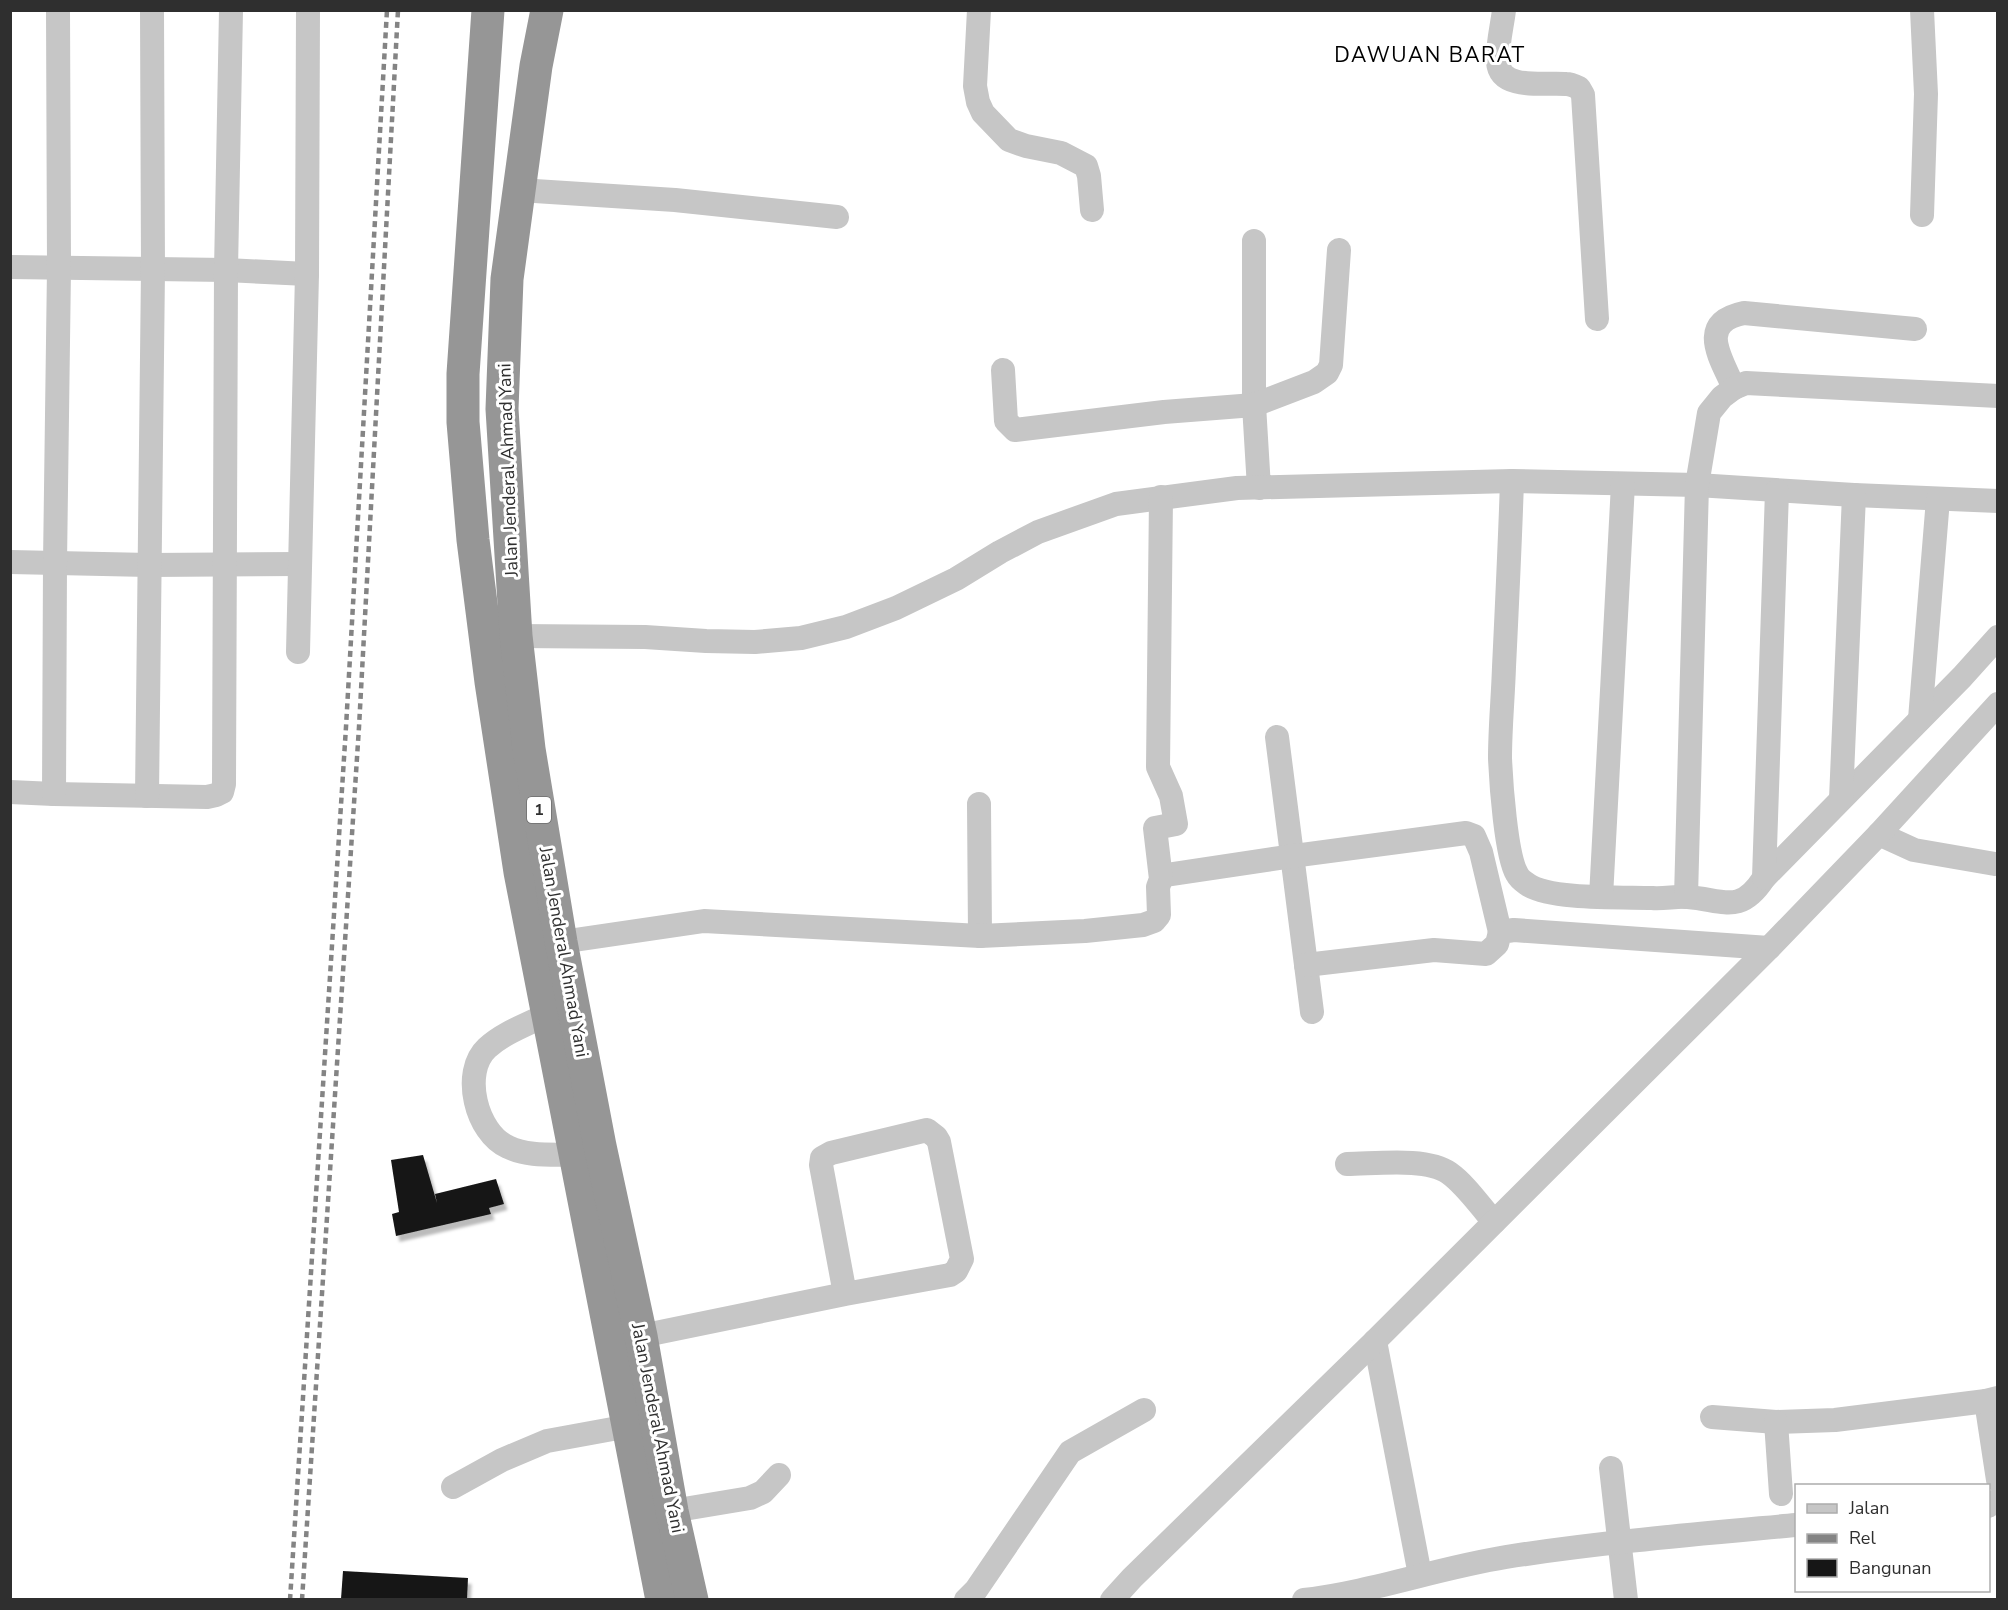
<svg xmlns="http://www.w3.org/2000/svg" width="2008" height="1610" viewBox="0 0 2008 1610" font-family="'Nunito Sans',sans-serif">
	<defs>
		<filter id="shadow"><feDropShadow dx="3.5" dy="6" stdDeviation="1.5" flood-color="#0004"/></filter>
	</defs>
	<rect width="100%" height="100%" fill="#fff"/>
	<g fill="#161616" filter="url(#shadow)">
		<path d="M 423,1155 L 437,1203 L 435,1194 L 496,1179 L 504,1204 L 489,1208 L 491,1214 L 396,1236 L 392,1214 L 399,1212 L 391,1160 Z"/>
		<path d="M 343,1571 L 468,1578 L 467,1599 L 341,1599 Z"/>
	</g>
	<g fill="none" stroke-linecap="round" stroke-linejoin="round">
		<g stroke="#c6c6c6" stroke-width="24">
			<path d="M 979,10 L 975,86 L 978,102 L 983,113 L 1009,140 L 1026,146 L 1061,153 L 1086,166 L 1089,176 L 1092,210"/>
			<path d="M 1504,10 C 1502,27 1497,45 1498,62 C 1500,91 1546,82 1566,84 C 1571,84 1575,86 1579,88 L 1583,95 L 1597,319"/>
			<path d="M 1922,10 L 1926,94 L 1922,215"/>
			<path d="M 519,190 L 675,200 L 837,217"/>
			<path d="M 1254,241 L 1254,405 L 1259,488"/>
			<path d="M 10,267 L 226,270 L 307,274"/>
			<path d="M 1003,370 L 1006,421 L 1015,430 L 1164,412 L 1254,405 L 1314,382 L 1327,373 L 1331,365 L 1339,250"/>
			<path d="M 1734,388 C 1721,358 1696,323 1744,313 L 1915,329"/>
			<path d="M 1512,481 C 1510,543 1507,605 1504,667 C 1503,698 1500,728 1500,758 C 1501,782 1506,856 1517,874 C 1519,878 1524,882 1527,884 C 1548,900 1624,897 1652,898 C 1664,899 1677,896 1688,897 C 1724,900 1740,915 1764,878 L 1962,677 L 1998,637"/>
			<path d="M 10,562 L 149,565 L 300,564"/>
			<path d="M 516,636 L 645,637 L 706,641 L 755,642 L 801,638 L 846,627 L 896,608 L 956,579 L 1000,552 L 1038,532 L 1116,504 L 1237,488 L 1512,481 L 1697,485 L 1854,495 L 1998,501"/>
			<path d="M 298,652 L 307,274 L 308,10"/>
			<path d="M 1920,719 L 1938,499"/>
			<path d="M 1277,737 L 1312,1012"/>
			<path d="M 10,792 L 54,794 L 207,797 L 216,795 L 222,792 L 224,784 L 226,270 L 231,10"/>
			<path d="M 54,794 L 55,563 L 59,268 L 58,10"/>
			<path d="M 147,796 L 153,269 L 152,10"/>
			<path d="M 1841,799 L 1854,495"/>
			<path d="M 979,804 L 980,936"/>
			<path d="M 1879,834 L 1914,850 L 1995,864"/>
			<path d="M 1764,878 L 1777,491"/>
			<path d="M 1161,879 L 1166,875 L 1293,856 L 1466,833 L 1474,836 L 1481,852 L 1500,932"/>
			<path d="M 1601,897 L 1623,484"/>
			<path d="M 1686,897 L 1697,485 L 1709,413 L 1722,397 L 1734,388 L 1746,383 L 1998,396"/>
			<path d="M 561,942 L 704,921 L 980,936 L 1085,931 L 1143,925 L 1154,921 L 1159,915 L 1158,887 L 1161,879 L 1155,828 L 1176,824 L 1171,796 L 1158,767 L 1161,497"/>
			<path d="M 1306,965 L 1434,950 L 1486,954 L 1497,944 L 1500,932 L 1514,930 L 1769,948"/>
			<path d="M 548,1014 C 528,1024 503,1033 487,1048 C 461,1072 476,1133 508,1147 C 529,1157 553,1154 576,1155"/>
			<path d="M 1347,1164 C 1374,1164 1427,1157 1449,1173 C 1466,1185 1480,1206 1494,1222"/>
			<path d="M 625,1337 L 641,1336 L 845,1294 L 950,1275 L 956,1271 L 962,1259 L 939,1142 L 936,1137 L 927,1130 L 831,1153 L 822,1158 L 821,1165 L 845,1294"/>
			<path d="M 1375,1341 L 1420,1575"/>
			<path d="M 1998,1398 L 1986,1401 L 1998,1480"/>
			<path d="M 1712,1417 L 1776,1422 L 1835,1420 L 1986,1401"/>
			<path d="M 1776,1422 L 1781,1494"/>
			<path d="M 1611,1468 L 1626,1600"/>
			<path d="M 453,1487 L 502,1460 L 547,1441 L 629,1426"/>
			<path d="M 1988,1506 L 1998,1500"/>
			<path d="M 672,1511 L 750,1498 L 763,1492 L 779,1475"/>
			<path d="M 966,1600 L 976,1590 L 1070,1452 L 1144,1410"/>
			<path d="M 1112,1600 L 1132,1578 L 1375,1341 L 1769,948 L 1879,834 L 1998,704"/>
			<path d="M 1304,1600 C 1372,1592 1438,1568 1506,1557 C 1602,1542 1699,1534 1796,1525"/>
		</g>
		<g stroke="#969696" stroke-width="33">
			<path d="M 488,10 L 463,374 L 463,422 L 473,540 L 491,682 L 520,872 L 662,1600"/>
			<path d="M 547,10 L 536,66 L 507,279 L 502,409 L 516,636 L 529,749 L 561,942 L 600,1146 L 641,1336 L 672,1511 L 692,1600"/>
		</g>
		<g stroke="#848484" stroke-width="4.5" stroke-dasharray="6 4.5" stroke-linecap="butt">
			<path d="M 290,1600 L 346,727 L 387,10"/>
			<path d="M 302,1600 L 359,727 L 398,10"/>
		</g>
	</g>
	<g text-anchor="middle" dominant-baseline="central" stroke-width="6" stroke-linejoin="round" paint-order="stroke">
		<rect fill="#fff" stroke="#6d6d6d" stroke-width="1.5" x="527" y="797" width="24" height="26" rx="4.5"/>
		<g font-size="16" font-weight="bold" fill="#2f2f2f">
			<text x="539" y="810">1</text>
		</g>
		<g font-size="18" fill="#2f2f2f" stroke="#fff">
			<text transform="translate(508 470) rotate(-92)">Jalan Jenderal Ahmad Yani</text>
			<text transform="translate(564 952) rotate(80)">Jalan Jenderal Ahmad Yani</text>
			<text transform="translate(658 1428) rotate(79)">Jalan Jenderal Ahmad Yani</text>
		</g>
		<g font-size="21" letter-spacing="1.5" fill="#000" stroke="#fff">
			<text x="1430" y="55">DAWUAN BARAT</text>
		</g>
	</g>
	<rect width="2008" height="1610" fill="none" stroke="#2f2f2f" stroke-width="24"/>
	<rect x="1795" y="1484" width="195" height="108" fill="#ffffff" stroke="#acacac" stroke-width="1.5"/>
	<rect x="1807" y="1504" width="30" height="9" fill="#c6c6c6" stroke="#acacac" stroke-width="1.5"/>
	<text x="1849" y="1514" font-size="18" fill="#2f2f2f">Jalan</text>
	<rect x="1807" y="1534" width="30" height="9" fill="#848484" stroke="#acacac" stroke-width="1.5"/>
	<text x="1849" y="1544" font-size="18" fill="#2f2f2f">Rel</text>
	<rect x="1807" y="1559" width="30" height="18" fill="#161616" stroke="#acacac" stroke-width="1.5"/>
	<text x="1849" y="1574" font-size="18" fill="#2f2f2f">Bangunan</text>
</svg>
